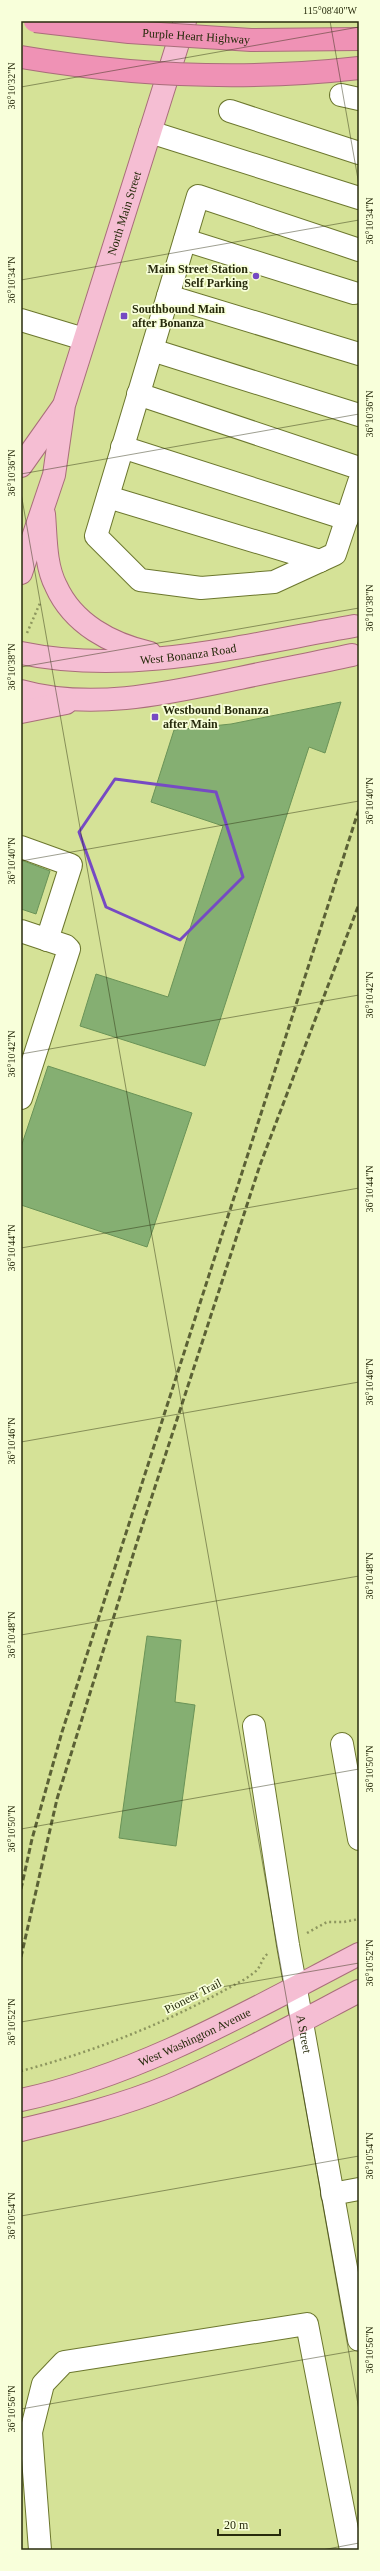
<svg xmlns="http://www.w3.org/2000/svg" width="380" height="2571" viewBox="0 0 380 2571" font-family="Georgia,serif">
	<rect width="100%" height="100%" fill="#d5e297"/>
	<g fill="#85af72" stroke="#6a9357">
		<path d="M 341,702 L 325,753 L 309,747 L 205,1066 L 80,1026 L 96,974 L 168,997 L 223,826 L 151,802 L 174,730 L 231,724 Z"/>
		<path d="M 21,860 L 50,871 L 36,914 L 21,909 Z"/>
		<path d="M 48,1066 L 192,1113 L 147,1247 L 21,1205 L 21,1147 Z"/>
		<path d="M 147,1636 L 181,1640 L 175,1702 L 195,1705 L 176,1846 L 119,1838 Z"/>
	</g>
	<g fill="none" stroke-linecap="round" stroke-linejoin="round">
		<defs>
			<g id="minor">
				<path d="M 341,95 L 359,99"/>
				<path d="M 230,111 L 359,153"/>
				<path d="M 150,132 L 359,198"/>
				<path d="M 185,240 L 354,293"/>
				<path d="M 359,250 L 198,196 L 96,536 L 140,580 L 201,588 L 274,582 L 335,554 L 359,482"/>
				<path d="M 168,296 L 359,354"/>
				<path d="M 21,320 L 84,339"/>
				<path d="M 152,350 L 359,415"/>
				<path d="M 138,394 L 359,468"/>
				<path d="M 122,447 L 347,519"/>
				<path d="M 108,497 L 320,561"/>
				<path d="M 21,847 L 71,865 L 47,940"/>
				<path d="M 21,931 L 66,946 L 69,949 L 21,1098"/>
				<path id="s1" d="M 254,1726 L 288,1945 L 359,2340"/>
				<path d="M 342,1744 L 359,1839"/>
				<path d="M 332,2194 L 359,2189"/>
				<path d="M 40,2550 L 31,2432 L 43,2384 L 64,2362 L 307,2324 L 351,2550"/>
			</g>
			<g id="major">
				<path d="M 21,466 L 62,408"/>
				<path d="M 44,514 C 46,537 45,565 56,586 C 73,624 111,644 150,653"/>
				<path id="s2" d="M 21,573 L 54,475 L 64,405 L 185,21"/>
				<path id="s3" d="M 21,653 C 132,676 244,645 354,626"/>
				<path d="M 21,691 C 92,711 169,693 240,678 C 277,670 315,663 352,655"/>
				<path d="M 21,712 L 66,703"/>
				<path id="s4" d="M 21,2100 C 142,2074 251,2010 359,1954"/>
				<path d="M 21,2130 C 71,2118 121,2106 169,2086 C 234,2058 296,2024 359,1991"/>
			</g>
		</defs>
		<use href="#minor" stroke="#6c772e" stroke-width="24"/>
		<use href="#major" stroke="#a96e7a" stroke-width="24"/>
		<g stroke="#8d965e" stroke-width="2.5" stroke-dasharray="2 3" stroke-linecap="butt">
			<path d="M 27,633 L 40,603"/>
			<path d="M 307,1933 L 327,1922 L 344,1922 L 359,1919"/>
			<path d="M 21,2071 C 96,2051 166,2023 234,1985 C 242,1981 251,1976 257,1970 C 262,1964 262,1957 269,1953"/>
		</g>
		<use href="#minor" stroke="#fff" stroke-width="22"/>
		<use href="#major" stroke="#f5bed3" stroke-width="22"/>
		<g stroke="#5b6135" stroke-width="3" stroke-dasharray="6 3" stroke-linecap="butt">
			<path d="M 21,1889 L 32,1839 L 62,1732 L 359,809"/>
			<path d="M 21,1957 L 57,1799 L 138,1539 L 260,1165 L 359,904"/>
		</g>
		<defs>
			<g id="highway-bridge">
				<path id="s5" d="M 35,21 L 129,32 L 251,40 L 359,39"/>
				<path d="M 21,57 C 133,76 246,81 359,68"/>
			</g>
		</defs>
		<use href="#highway-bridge" stroke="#a96e7a" stroke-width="24" stroke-linecap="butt"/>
		<use href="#highway-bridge" stroke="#ef92b5" stroke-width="22"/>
	</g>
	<path fill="none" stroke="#764ac3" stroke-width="3" stroke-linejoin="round" d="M 115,779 L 216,792 L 243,877 L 180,940 L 106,907 L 79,832 Z"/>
	<path fill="none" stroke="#272b0c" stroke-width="1" stroke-opacity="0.45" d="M 330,21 L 359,185M 21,87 L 359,27M 21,280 L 359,220M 21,474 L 359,414M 21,493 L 359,2410M 21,667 L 359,608M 21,861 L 359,801M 21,1054 L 359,995M 21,1248 L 359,1188M 21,1442 L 359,1382M 21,1635 L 359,1576M 21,1829 L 359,1769M 21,2022 L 359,1963M 21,2216 L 359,2156M 21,2409 L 359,2350M 322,2550 L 359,2543"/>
	<g fill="#764ac3" stroke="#f8ffda" stroke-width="1.5">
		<circle cx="256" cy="276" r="4"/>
		<rect x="120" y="312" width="8" height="8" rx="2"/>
		<rect x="151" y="713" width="8" height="8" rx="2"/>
	</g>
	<g text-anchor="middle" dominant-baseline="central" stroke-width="3.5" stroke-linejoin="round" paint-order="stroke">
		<g font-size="12" fill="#272b0c" stroke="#f8ffda">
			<text stroke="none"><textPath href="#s5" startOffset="162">Purple Heart Highway</textPath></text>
			<text stroke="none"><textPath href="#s2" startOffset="375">North Main Street</textPath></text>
			<text stroke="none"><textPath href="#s3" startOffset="168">West Bonanza Road</textPath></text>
			<text transform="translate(193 1996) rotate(-27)">Pioneer Trail</text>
			<text stroke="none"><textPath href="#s1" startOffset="312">A Street</textPath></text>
			<text stroke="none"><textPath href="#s4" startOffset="185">West Washington Avenue</textPath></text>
		</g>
		<g font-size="12" font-weight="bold" fill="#272b0c" stroke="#f8ffda" text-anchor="start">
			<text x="248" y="269" text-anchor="end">Main Street Station<tspan x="248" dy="14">Self Parking</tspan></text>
			<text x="132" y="309">Southbound Main<tspan x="132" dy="14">after Bonanza</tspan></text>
			<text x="163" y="710">Westbound Bonanza<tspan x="163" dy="14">after Main</tspan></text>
		</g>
	</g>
	<rect width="380" height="2571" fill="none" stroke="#f8ffda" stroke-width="44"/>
	<path d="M218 2529v6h62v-6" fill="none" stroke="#272b0c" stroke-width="2"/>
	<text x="224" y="2529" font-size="12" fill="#272b0c" stroke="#f8ffda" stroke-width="3" paint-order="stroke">20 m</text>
	<rect x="22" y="22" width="336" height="2527" fill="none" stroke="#272b0c" stroke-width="1.5"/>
	<g font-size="10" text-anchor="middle" fill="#272b0c">
		<text x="330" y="14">115°08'40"W</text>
		<text transform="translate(11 86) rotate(-90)" y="4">36°10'32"N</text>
		<text transform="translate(369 221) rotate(-90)" y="4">36°10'34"N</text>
		<text transform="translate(11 280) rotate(-90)" y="4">36°10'34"N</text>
		<text transform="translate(369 414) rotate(-90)" y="4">36°10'36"N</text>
		<text transform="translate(11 473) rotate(-90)" y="4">36°10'36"N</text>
		<text transform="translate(369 608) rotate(-90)" y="4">36°10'38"N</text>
		<text transform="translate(11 667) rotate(-90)" y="4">36°10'38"N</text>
		<text transform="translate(369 801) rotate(-90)" y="4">36°10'40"N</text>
		<text transform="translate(11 861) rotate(-90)" y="4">36°10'40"N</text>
		<text transform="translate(369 995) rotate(-90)" y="4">36°10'42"N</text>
		<text transform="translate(11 1054) rotate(-90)" y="4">36°10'42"N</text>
		<text transform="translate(369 1189) rotate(-90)" y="4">36°10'44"N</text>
		<text transform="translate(11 1248) rotate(-90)" y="4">36°10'44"N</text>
		<text transform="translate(369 1382) rotate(-90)" y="4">36°10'46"N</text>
		<text transform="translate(11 1441) rotate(-90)" y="4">36°10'46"N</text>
		<text transform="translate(369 1576) rotate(-90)" y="4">36°10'48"N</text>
		<text transform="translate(11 1635) rotate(-90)" y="4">36°10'48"N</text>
		<text transform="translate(369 1769) rotate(-90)" y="4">36°10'50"N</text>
		<text transform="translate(11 1829) rotate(-90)" y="4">36°10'50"N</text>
		<text transform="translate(369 1963) rotate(-90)" y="4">36°10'52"N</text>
		<text transform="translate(11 2022) rotate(-90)" y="4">36°10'52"N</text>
		<text transform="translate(369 2156) rotate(-90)" y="4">36°10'54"N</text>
		<text transform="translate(11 2216) rotate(-90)" y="4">36°10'54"N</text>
		<text transform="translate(369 2350) rotate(-90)" y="4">36°10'56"N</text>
		<text transform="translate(11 2409) rotate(-90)" y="4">36°10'56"N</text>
	</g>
</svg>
